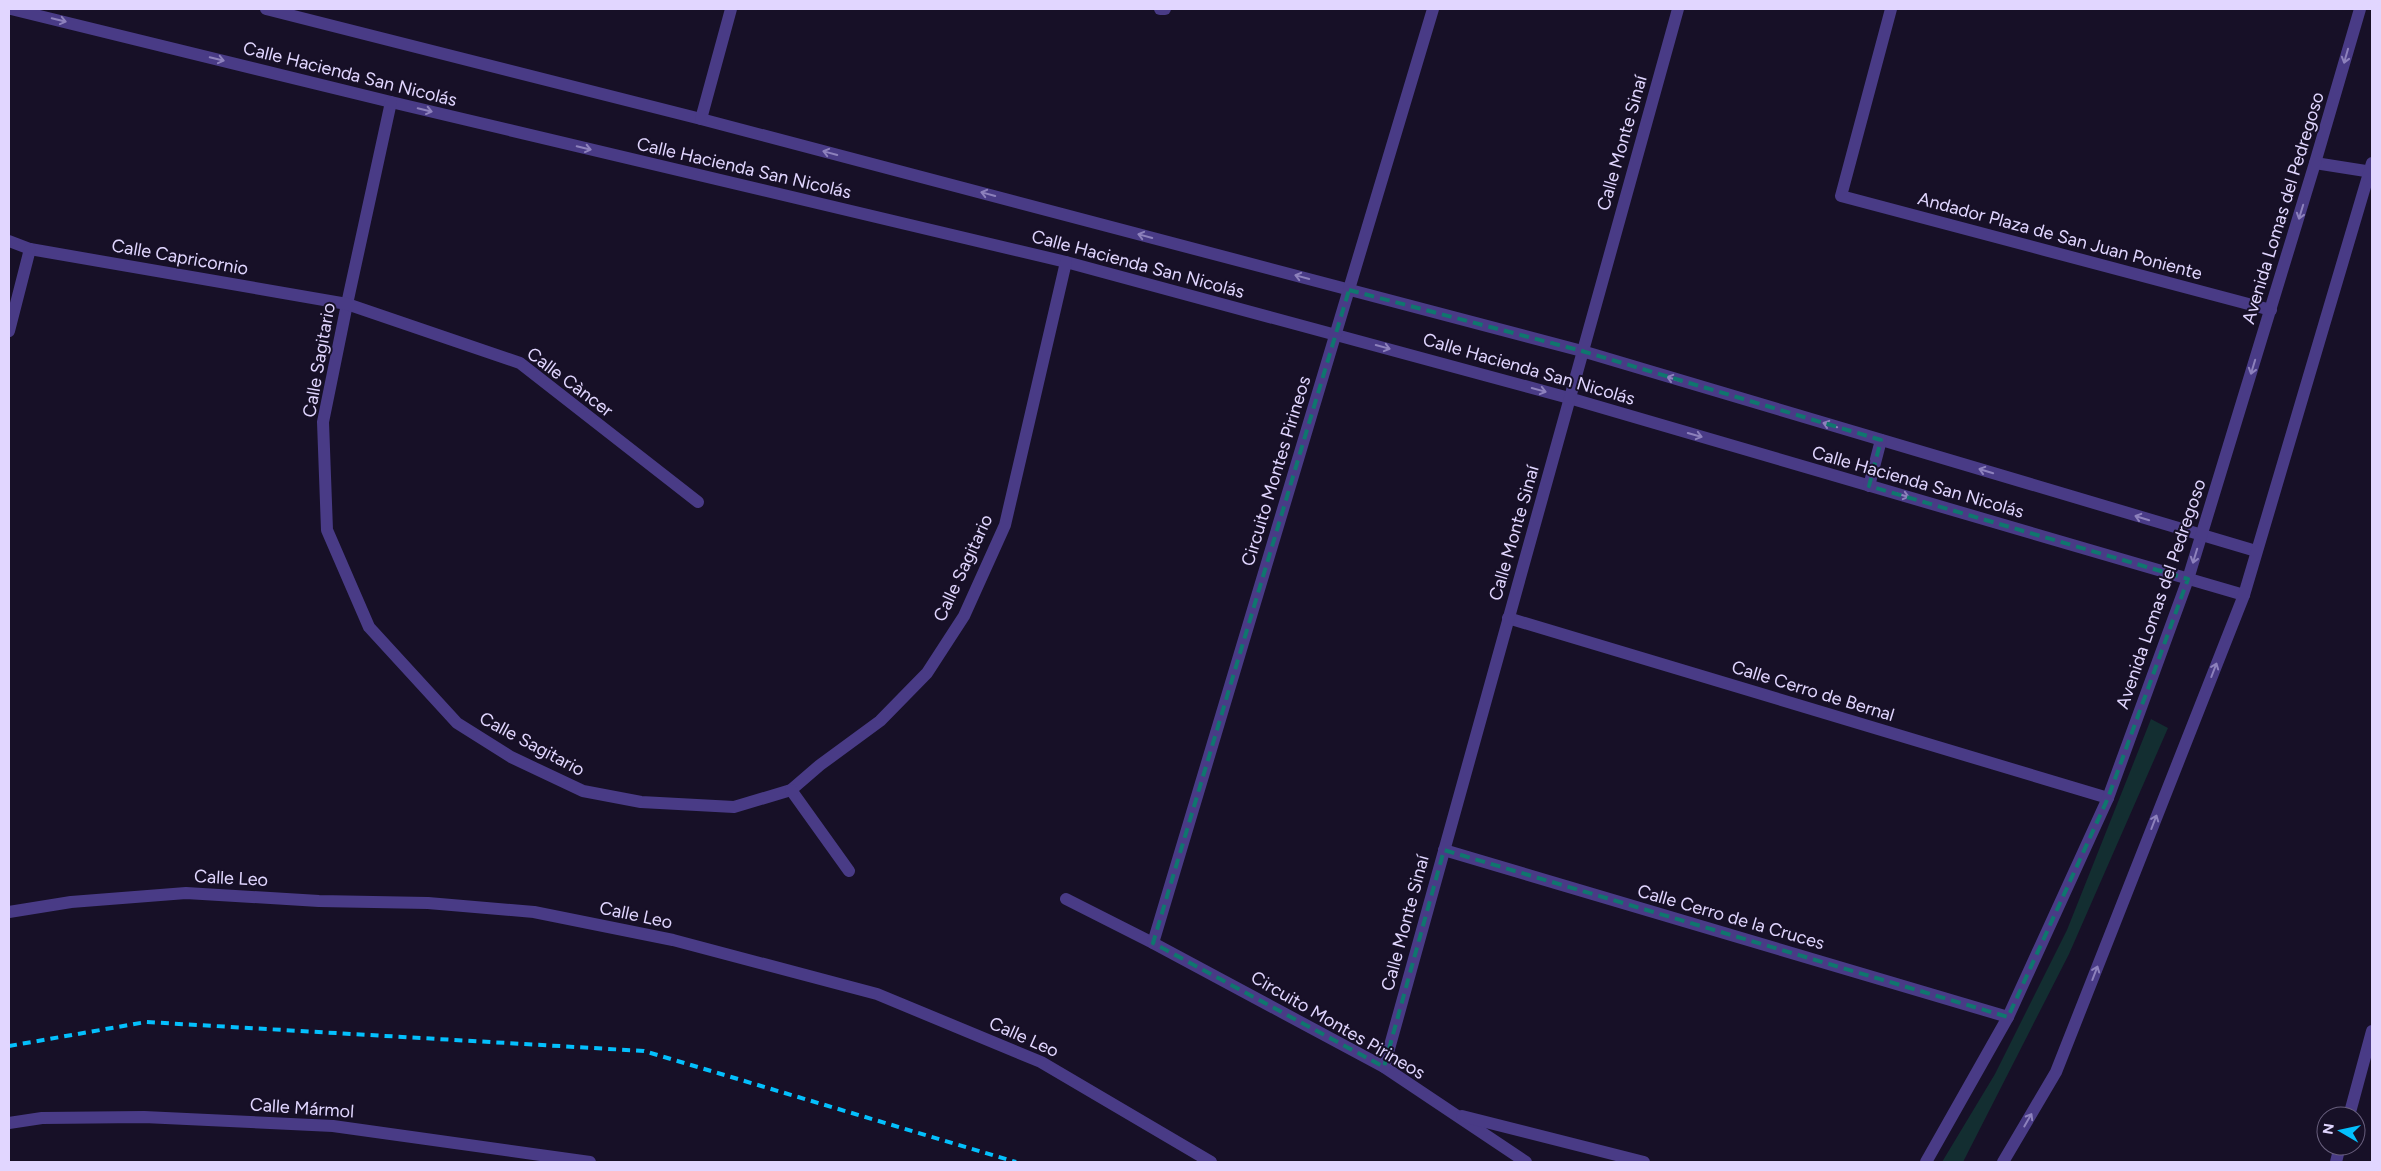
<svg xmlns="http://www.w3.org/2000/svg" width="2381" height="1171" viewBox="0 0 2381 1171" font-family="Figtree,sans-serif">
	<rect width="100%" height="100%" fill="#171027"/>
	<path fill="#132e31" d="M 2151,719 L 2168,728 L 2069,954 L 1963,1162 L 1942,1162 L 1995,1074 L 2067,930 Z"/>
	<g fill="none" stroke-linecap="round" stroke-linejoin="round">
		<g stroke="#493b86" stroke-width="12">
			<path d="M 11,9 L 391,102 L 1066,262 L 1569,398 L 2244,595"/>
			<path d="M 266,9 L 701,119 L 1582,351 L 2256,551"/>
			<path d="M 1160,9 L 1165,9"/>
			<path d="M 1891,9 L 1841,196 L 2271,310"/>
			<path d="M 391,102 L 347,304 L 323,422 L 327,530 L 369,627 L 457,723 L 511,757 L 583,791 L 641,802 L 734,807 L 791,790 L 820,765 L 880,721 L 927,673 L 964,616 L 1005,525 L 1066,262"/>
			<path d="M 701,119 L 731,9"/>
			<path d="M 2315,163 L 2372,172"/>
			<path d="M 9,241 L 30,249 L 347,304 L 520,363 L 698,502"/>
			<path d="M 9,331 L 30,249"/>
			<path d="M 1869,486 L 1881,440"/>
			<path d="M 1508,618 L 2108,798"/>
			<path d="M 791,790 L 849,871"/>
			<path d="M 1444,850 L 2008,1017"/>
			<path d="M 1066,899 L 1153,943 L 1384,1067 L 1526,1162"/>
			<path d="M 1153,943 L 1433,9"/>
			<path d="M 1384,1067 L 1678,9"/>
			<path d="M 1462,1116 L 1644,1162"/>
			<path d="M 2349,1116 L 2372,1031"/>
			<path d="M 9,1123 L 42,1118 L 144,1117 L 333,1126 L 590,1162"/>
			<path d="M 2336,1162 L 2340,1146"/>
		</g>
		<g stroke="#493b86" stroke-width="12">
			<path d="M 9,912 L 71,902 L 186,893 L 319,901 L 428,903 L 534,912 L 673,940 L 877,994 L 1041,1062 L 1211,1162"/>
			<path d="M 1926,1162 L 2008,1017 L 2108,798 L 2188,579 L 2315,163 L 2360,9"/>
			<path d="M 2003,1162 L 2056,1072 L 2244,595 L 2372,163"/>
		</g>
		<path stroke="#04c0fd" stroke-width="4" stroke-dasharray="8 6" stroke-linecap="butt" d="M 9,1046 L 146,1022 L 644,1051 L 1016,1162"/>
	</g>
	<defs><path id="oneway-shaft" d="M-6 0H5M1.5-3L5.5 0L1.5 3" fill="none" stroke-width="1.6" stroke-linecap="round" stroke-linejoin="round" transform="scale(1.25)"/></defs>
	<g stroke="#8d81bc">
		<use href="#oneway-shaft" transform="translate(59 20) rotate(14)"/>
		<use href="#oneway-shaft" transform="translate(2346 56) rotate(106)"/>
		<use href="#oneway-shaft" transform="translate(217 59) rotate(14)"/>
		<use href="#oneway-shaft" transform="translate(425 110) rotate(13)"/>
		<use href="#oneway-shaft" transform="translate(584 148) rotate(13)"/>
		<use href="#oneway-shaft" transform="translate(830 153) rotate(-165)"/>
		<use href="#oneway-shaft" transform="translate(988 194) rotate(-165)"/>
		<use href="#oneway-shaft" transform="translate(2301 212) rotate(107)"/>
		<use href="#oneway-shaft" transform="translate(1145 236) rotate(-165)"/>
		<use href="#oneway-shaft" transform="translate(1302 277) rotate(-165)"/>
		<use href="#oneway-shaft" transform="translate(1383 347) rotate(15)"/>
		<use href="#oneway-shaft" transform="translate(2253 367) rotate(107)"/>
		<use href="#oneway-shaft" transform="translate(1674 379) rotate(-163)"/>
		<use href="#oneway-shaft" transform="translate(1539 390) rotate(15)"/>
		<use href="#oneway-shaft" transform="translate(1830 425) rotate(-163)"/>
		<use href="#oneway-shaft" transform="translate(1695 435) rotate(16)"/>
		<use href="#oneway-shaft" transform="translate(1986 471) rotate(-163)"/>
		<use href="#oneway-shaft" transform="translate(1902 495) rotate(16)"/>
		<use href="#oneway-shaft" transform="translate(2142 518) rotate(-163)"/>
		<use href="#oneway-shaft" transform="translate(2195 556) rotate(107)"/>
		<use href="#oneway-shaft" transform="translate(2214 670) rotate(-69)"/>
		<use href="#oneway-shaft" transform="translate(2154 822) rotate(-69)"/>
		<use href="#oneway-shaft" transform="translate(2095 973) rotate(-69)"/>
		<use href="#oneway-shaft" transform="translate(2028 1120) rotate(-60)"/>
	</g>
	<path fill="none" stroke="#0f766e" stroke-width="4" stroke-dasharray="10 6" stroke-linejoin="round" d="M 1349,290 L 1582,351 L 1881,440 L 1869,486 L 2188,579 L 2108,798 L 2008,1017 L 1444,850 L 1384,1067 L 1153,943 Z"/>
	<g text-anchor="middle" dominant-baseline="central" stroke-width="4" stroke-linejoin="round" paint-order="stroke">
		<g font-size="18" fill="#e1d6ff" stroke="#171027">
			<text transform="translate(350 74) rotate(14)">Calle Hacienda San Nicolás</text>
			<text transform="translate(1622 143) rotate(-74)">Calle Monte Sinaí</text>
			<text transform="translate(744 168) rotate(13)">Calle Hacienda San Nicolás</text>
			<text transform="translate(2283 208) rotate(-73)">Avenida Lomas del Pedregoso</text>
			<text transform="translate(2060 236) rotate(15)">Andador Plaza de San Juan Poniente</text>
			<text transform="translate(180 257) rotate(10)">Calle Capricornio</text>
			<text transform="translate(1138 264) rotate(15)">Calle Hacienda San Nicolás</text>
			<text transform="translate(319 360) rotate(-80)">Calle Sagitario</text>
			<text transform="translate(1529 369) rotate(16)">Calle Hacienda San Nicolás</text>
			<text transform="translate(570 382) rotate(37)">Calle Càncer</text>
			<text transform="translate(1276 471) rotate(-73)">Circuito Montes Pirineos</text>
			<text transform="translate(1918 482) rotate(16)">Calle Hacienda San Nicolás</text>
			<text transform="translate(1514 533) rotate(-74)">Calle Monte Sinaí</text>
			<text transform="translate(963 568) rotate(-65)">Calle Sagitario</text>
			<text transform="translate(2161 594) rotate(-71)">Avenida Lomas del Pedregoso</text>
			<text transform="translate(1813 691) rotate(17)">Calle Cerro de Bernal</text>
			<text transform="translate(532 744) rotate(28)">Calle Sagitario</text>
			<text transform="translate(231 878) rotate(3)">Calle Leo</text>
			<text transform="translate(636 915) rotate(12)">Calle Leo</text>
			<text transform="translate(1731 917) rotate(16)">Calle Cerro de la Cruces</text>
			<text transform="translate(1405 923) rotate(-75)">Calle Monte Sinaí</text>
			<text transform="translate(1338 1025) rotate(30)">Circuito Montes Pirineos</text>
			<text transform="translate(1024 1037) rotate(24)">Calle Leo</text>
			<text transform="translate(302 1108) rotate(4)">Calle Mármol</text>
		</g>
	</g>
	<rect width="2381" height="1171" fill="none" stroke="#e1d6ff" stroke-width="20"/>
	<g transform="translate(2341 1131) rotate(279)"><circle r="24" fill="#171027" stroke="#685f7d"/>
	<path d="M0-4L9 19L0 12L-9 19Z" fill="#04c0fd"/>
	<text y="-8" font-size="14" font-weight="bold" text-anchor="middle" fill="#e1d6ff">N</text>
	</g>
</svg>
